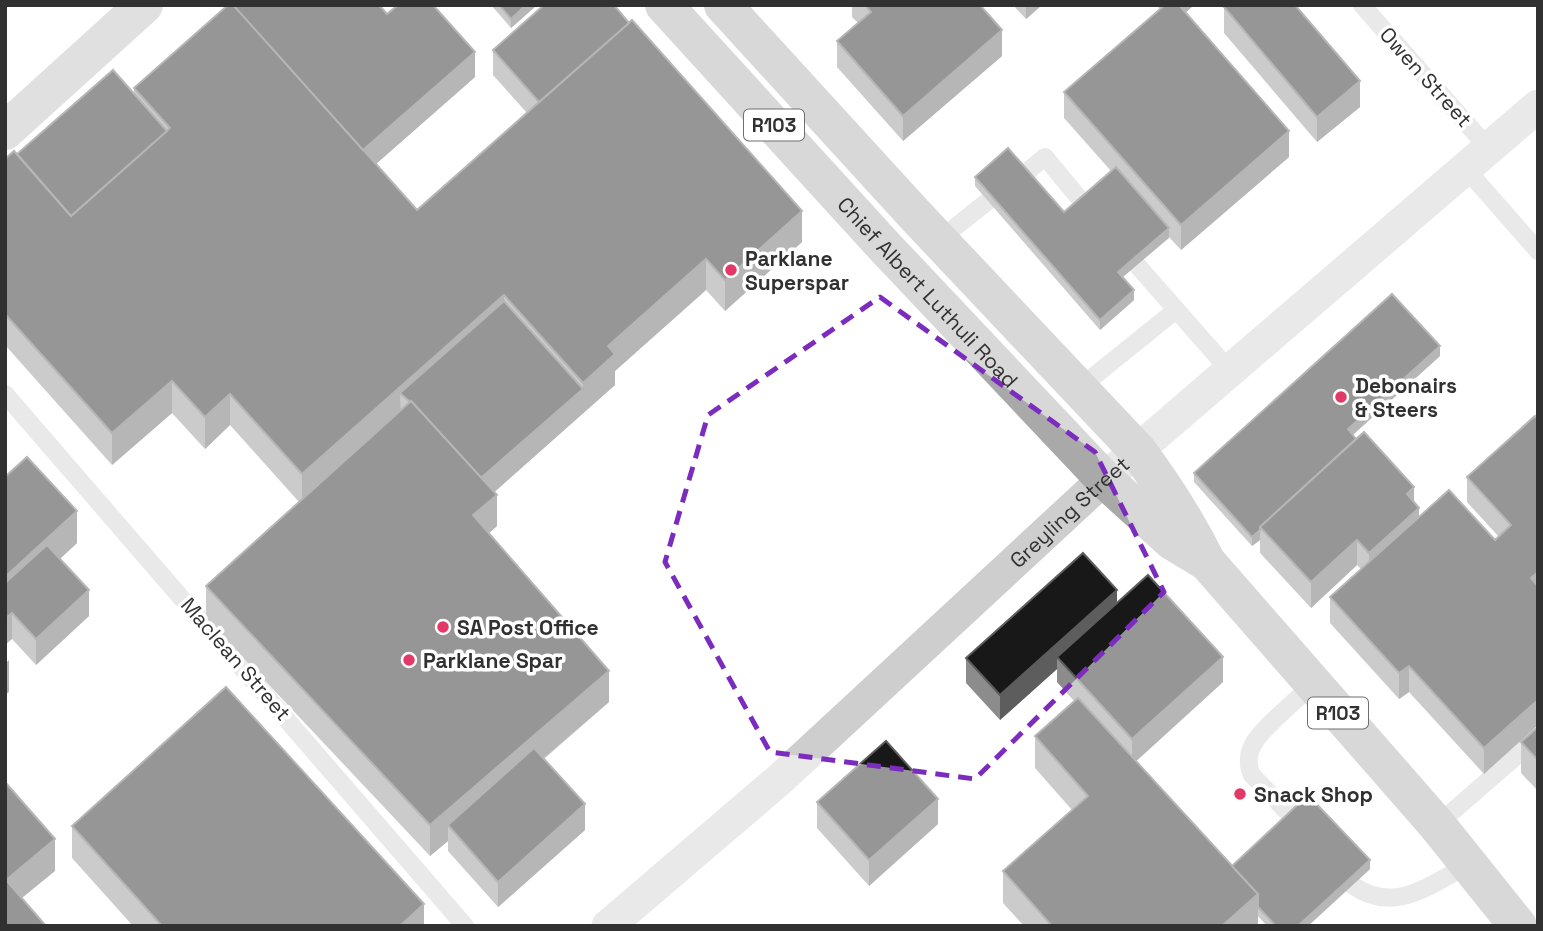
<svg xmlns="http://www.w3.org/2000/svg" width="1543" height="931" viewBox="0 0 1543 931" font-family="'Space Grotesk',sans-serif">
	<rect width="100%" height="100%" fill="#fff"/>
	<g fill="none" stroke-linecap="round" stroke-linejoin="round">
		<g stroke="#cecece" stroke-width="18">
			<path d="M 1362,5 L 1490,150"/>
			<path d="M 1466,169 L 1538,251"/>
			<path d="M 1023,175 L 1045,157 L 1084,204"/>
			<path d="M 939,240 L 988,201"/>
			<path d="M 1137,265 L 1230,371"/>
			<path d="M 1078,389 L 1176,310"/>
			<path d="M 5,394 L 465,926"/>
			<path d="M 1293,818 L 1252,775 C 1247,765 1248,753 1254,743 C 1263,727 1298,699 1313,684"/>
			<path d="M 1437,825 L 1538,737"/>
			<path d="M 1352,885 C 1395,915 1429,885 1468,865"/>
		</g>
		<path stroke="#cecece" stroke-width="33" id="s1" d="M 608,926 L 779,780 L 1104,479 L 1538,106"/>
		<path stroke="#bbb" stroke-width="38" d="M 5,131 L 144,5"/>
		<g stroke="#a9a9a9" stroke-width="38">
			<path id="s2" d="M 664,5 L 884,246 L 1104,479 L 1172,541 L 1205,561"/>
			<path d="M 723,5 L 916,216 L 1137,450 C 1164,486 1187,522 1207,562 L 1437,825 L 1518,926"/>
		</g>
	</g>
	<g fill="#8c8c8c">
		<path d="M 491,5 L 537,5 L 511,28 Z"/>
		<path d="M 852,5 L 980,5 L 1002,56 L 903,141 L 837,67 L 837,41 L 858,23 L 852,17 Z"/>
		<path d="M 1013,5 L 1042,5 L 1026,19 Z"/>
		<path d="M 1156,5 L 1194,5 L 1185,13 L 1289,157 L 1181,250 L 1169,237 L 1123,277 L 1134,300 L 1100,330 L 975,186 L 975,177 L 1064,212 L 1111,171 L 1064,118 L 1064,92 L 1160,9 Z"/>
		<path d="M 1224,7 L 1360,107 L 1317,142 L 1224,33 Z"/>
		<path d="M 387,14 L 475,77 L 376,164 L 417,210 L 527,113 L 493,75 L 493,50 L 802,242 L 725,311 L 706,290 L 615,371 L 615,385 L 494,492 L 497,526 L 489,533 L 609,702 L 544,759 L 585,830 L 498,907 L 448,851 L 448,841 L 430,856 L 206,618 L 206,586 L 299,502 L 230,425 L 205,449 L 172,413 L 112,465 L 5,345 L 5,159 L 17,154 L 134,94 L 134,88 Z"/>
		<path d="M 1440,356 L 1353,435 L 1414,502 L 1419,517 L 1495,540 L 1499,537 L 1467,502 L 1467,477 L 1535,416 L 1484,774 L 1409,692 L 1399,699 L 1330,623 L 1330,597 L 1361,569 L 1357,565 L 1311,608 L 1260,553 L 1260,540 L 1252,546 L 1194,482 L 1194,473 Z"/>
		<path d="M 5,477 L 77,543 L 60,559 L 89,616 L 36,665 L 12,639 Z"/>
		<path d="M 1117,603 L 1223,682 L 1136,761 L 1232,866 L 1370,869 L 1308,926 L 1267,926 L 1258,916 L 1257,926 L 1024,926 L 1003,903 L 1003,871 L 1072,810 L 1035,768 L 1035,736 L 1074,701 L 1057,682 L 1057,669 L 1000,720 L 966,683 L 966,658 Z"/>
		<path d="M 1538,727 L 1538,791 L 1521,773 L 1521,742 Z"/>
		<path d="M 817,802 L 938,824 L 869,886 L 817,828 Z"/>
		<path d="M 72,826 L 424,926 L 133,926 L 72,858 Z"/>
	</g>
	<g fill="#5d5d5d">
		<path d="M 526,5 L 537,5 L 511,28 L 511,19 Z"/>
		<path d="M 1026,5 L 1042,5 L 1026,19 Z"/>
		<path d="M 1173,5 L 1194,5 L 1173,24 Z"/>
		<path d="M 1002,30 L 1002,56 L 903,141 L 903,116 Z"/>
		<path d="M 475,52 L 475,77 L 360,178 L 360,153 Z"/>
		<path d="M 1360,81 L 1360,107 L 1317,142 L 1317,117 Z"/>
		<path d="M 1289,131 L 1289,157 L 1181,250 L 1181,225 Z"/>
		<path d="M 802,211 L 802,242 L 725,311 L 725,280 Z"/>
		<path d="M 1169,228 L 1169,238 L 1118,281 L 1118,272 Z"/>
		<path d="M 706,259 L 706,290 L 615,371 L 615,385 L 481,504 L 481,478 L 583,389 L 583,383 L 608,346 Z"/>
		<path d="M 1134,290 L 1134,300 L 1100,330 L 1100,320 Z"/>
		<path d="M 504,295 L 504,326 L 400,393 L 401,418 L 302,505 L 302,474 Z"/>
		<path d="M 1440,346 L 1440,356 L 1348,439 L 1348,429 Z"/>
		<path d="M 172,381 L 172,413 L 112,465 L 112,433 Z"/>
		<path d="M 230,394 L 230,425 L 205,449 L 205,417 Z"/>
		<path d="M 1414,487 L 1414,512 L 1419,508 L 1419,533 L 1369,579 L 1369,553 L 1407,494 Z"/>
		<path d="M 497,495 L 497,526 L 473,547 L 473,515 Z"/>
		<path d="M 77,511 L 77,543 L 5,609 L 5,577 Z"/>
		<path d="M 1260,530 L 1260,540 L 1252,546 L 1252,537 Z"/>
		<path d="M 1357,540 L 1357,565 L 1311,608 L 1311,582 Z"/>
		<path d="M 1538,572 L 1538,598 L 1531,578 Z"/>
		<path d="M 89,590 L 89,616 L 36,665 L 36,639 Z"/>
		<path d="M 1117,590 L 1117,616 L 1057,657 L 1057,669 L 1000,720 L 1000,695 Z"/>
		<path d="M 12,613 L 12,639 L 5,645 L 5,619 Z"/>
		<path d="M 1223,657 L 1223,682 L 1132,765 L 1132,739 Z"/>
		<path d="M 9,660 L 9,692 L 5,695 L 5,664 Z"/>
		<path d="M 1409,666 L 1409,692 L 1399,699 L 1399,673 Z"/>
		<path d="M 609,671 L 609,702 L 455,834 L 448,825 L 448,841 L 430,856 L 430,825 Z"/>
		<path d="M 1538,700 L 1538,725 L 1484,774 L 1484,748 Z"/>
		<path d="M 938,799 L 938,824 L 869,886 L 869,860 Z"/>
		<path d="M 585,804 L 585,830 L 498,907 L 498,882 Z"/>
		<path d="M 55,839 L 55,871 L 6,911 L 6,880 Z"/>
		<path d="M 1370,860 L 1370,869 L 1308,926 L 1298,926 Z"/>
		<path d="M 1258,894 L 1258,925 L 1222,926 Z"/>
		<path d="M 424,904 L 424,926 L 400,926 Z"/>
	</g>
	<g fill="#181818" stroke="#5d5d5d" stroke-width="2">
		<path d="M 228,5 L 234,5 L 417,210 L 632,20 L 802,211 L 725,280 L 706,259 L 608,346 L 615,354 L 583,383 L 504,295 L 302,474 L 230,394 L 205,417 L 172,381 L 112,433 L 5,314 L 5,159 L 14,151 L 71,216 L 170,128 L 134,88 Z"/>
		<path d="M 379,5 L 387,14 L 398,5 L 433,5 L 475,52 L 363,150 L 234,6 Z"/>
		<path d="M 499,5 L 526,5 L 511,19 Z"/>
		<path d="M 544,5 L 614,5 L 629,23 L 539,102 L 493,50 Z"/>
		<path d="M 865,5 L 980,5 L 1002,30 L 903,116 L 837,41 L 871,12 Z"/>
		<path d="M 1165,5 L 1179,5 L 1289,131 L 1181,225 L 1064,92 Z"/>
		<path d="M 1227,5 L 1295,5 L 1360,81 L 1317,117 L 1224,7 Z"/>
		<path d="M 113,70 L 167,131 L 71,216 L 17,154 Z"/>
		<path d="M 1008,148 L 1064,212 L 1116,167 L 1169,228 L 1118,272 L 1134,290 L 1100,320 L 975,177 Z"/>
		<path d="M 1392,294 L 1440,346 L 1348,429 L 1356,439 L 1260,527 L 1260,530 L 1252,537 L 1194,473 Z"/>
		<path d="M 504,301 L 583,389 L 481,478 L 411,401 L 410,402 L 400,393 Z"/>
		<path d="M 411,401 L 497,495 L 473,515 L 609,671 L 430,825 L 206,586 Z"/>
		<path d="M 1535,416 L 1538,419 L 1538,572 L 1531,578 L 1538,586 L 1538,700 L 1484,748 L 1409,666 L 1399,673 L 1330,597 L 1449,490 L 1495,540 L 1511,525 L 1467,477 Z"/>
		<path d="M 1364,432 L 1414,487 L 1407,494 L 1419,508 L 1369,553 L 1357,540 L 1311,582 L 1260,527 Z"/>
		<path d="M 27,457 L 77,511 L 5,577 L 5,477 Z"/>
		<path d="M 47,545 L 89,590 L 36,639 L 12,613 L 5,619 L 5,583 Z"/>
		<path d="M 1083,553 L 1117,590 L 1000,695 L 966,658 Z"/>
		<path d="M 1148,575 L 1223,657 L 1132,739 L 1057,657 Z"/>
		<path d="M 226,687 L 424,904 L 400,926 L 162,926 L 72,826 Z"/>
		<path d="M 1078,698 L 1258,894 L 1222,926 L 1052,926 L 1003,871 L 1088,796 L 1035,736 Z"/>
		<path d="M 1538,727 L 1538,760 L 1521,742 Z"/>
		<path d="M 886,741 L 938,799 L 869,860 L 817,802 Z"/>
		<path d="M 534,748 L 585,804 L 498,882 L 448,825 Z"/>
		<path d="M 5,782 L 55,839 L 6,880 L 46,926 L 5,926 Z"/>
		<path d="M 1308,795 L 1370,860 L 1298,926 L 1276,926 L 1258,907 L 1258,894 L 1232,866 Z"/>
	</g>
	<path d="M0 0H1543V931H0ZM 880,297 L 1095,452 L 1164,592 L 975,779 L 770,752 L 665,562 L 708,415 Z" fill="#fff" fill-opacity=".55" fill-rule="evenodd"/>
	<path fill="none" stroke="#7b2cbf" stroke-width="5" stroke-dasharray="14 9" stroke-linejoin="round" d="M 880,297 L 1095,452 L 1164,592 L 975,779 L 770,752 L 665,562 L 708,415 Z"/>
	<g fill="#e23968" stroke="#fff" stroke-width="2.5">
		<circle cx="731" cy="270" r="7"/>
		<circle cx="1341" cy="397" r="7"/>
		<circle cx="443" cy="627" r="7"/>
		<circle cx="409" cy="660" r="7"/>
		<circle cx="1240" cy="794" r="7"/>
	</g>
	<g text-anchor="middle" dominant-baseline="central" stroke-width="7" stroke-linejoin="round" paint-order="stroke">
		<g fill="#fff" stroke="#6f6f6f" stroke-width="2">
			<rect x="744" y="109.5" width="60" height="31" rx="5"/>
			<rect x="1308" y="697.5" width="60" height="31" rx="5"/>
		</g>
		<g font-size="19" font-weight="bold" fill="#313131">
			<text x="774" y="125">R103</text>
			<text x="1338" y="713">R103</text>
		</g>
		<g font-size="21" fill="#313131" stroke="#fff">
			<text transform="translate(1426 77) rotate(48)">Owen Street</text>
			<text stroke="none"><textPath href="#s2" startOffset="390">Chief Albert Luthuli Road</textPath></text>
			<text stroke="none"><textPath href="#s1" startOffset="620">Greyling Street</textPath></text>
			<text transform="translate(236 659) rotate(49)">Maclean Street</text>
		</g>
		<g font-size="21" font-weight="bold" fill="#313131" stroke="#fff" text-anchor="start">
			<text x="745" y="258">Parklane<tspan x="745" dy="24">Superspar</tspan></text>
			<text x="1355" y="385">Debonairs<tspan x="1355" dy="24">&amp; Steers</tspan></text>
			<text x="457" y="627">SA Post Office</text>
			<text x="423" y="660">Parklane Spar</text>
			<text x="1254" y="794">Snack Shop</text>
		</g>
	</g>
	<rect width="1543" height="931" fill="none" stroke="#313131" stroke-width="14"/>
</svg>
